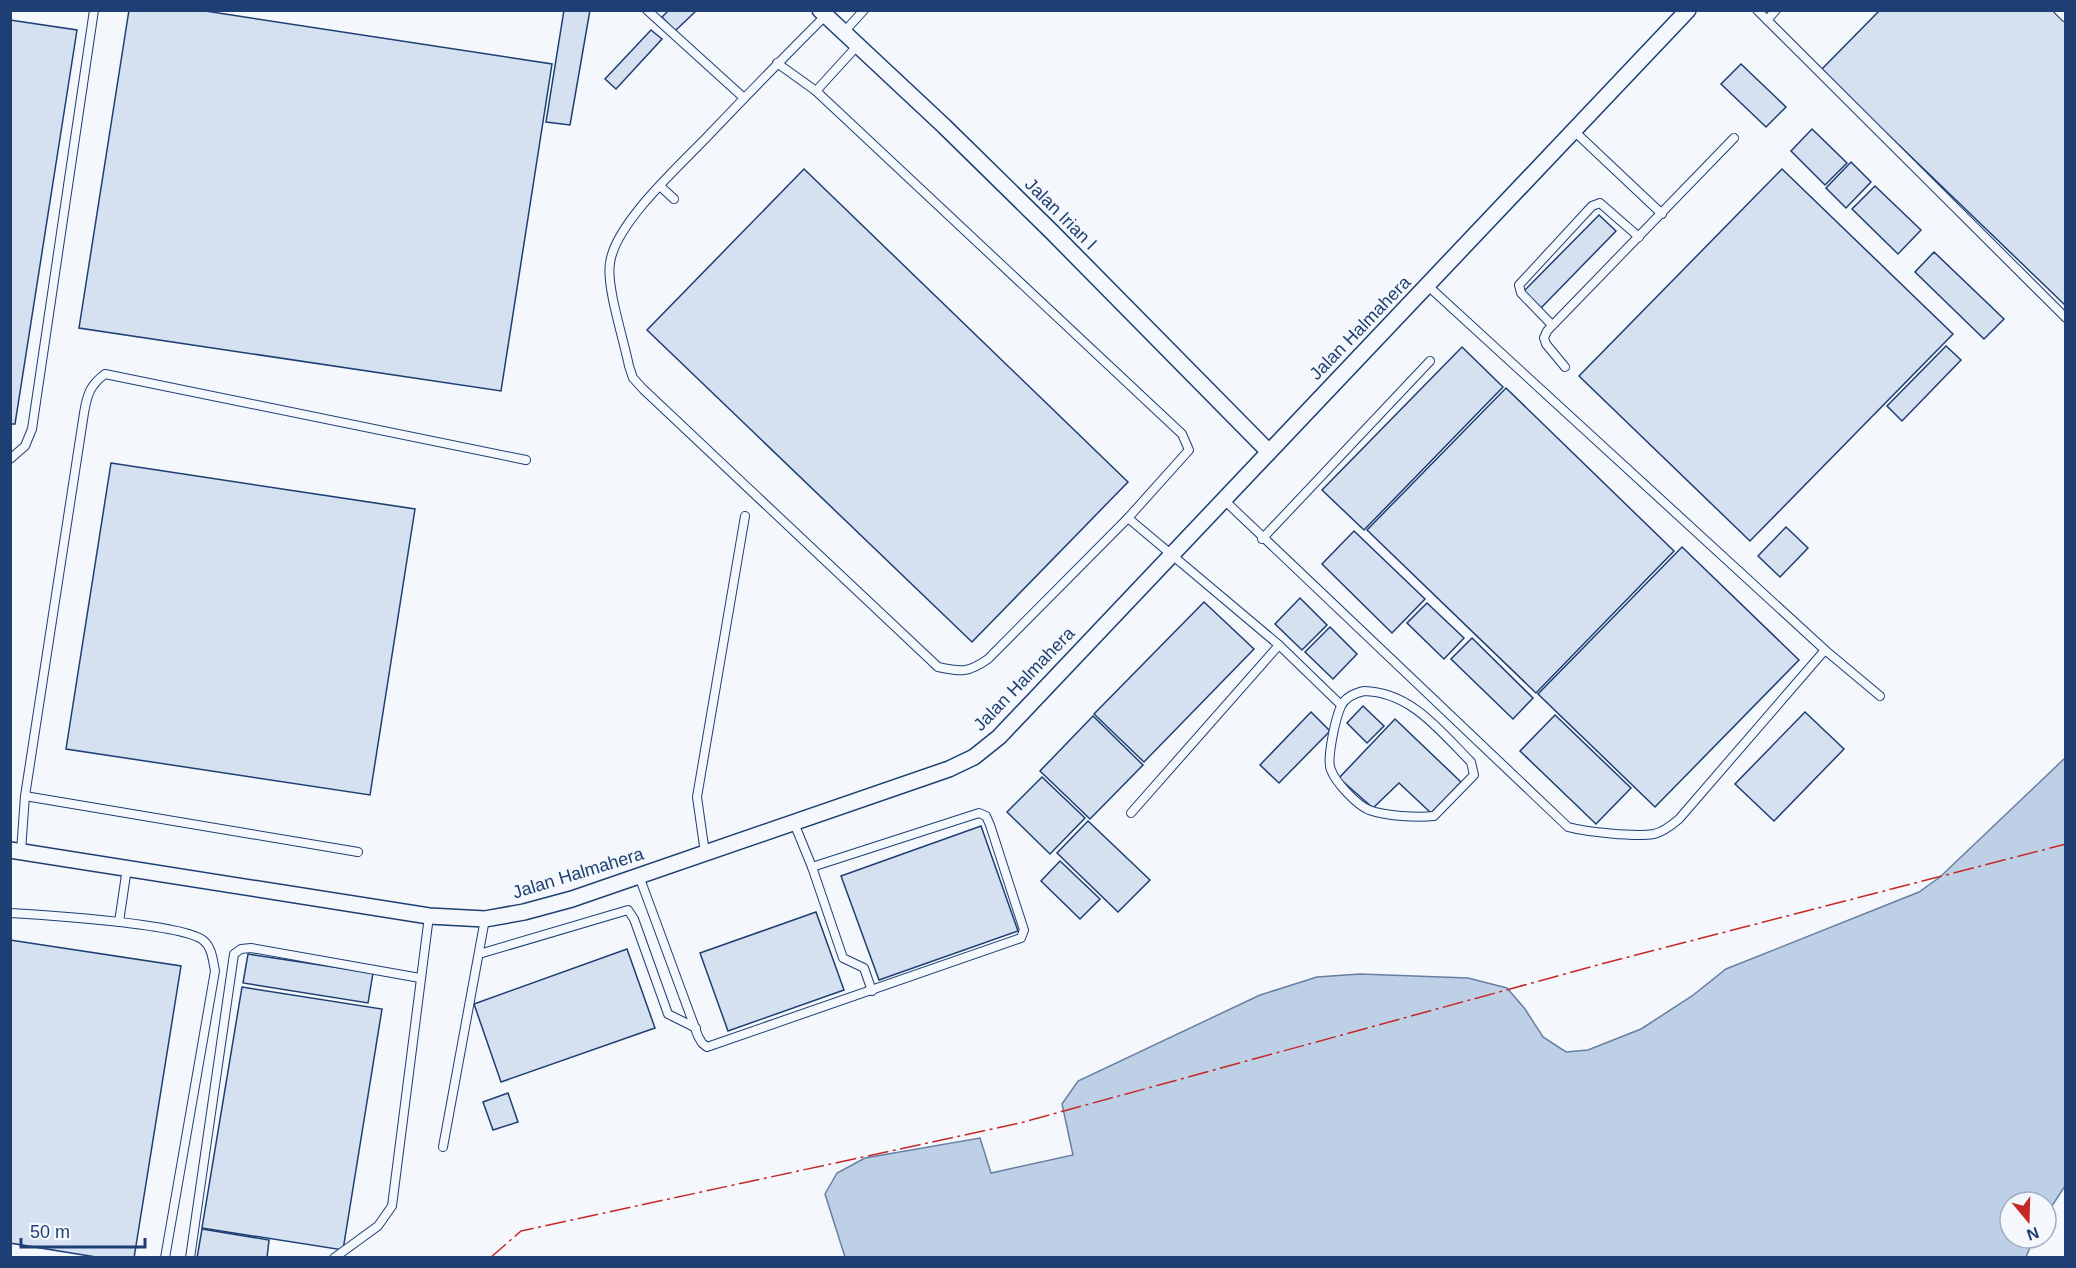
<svg xmlns="http://www.w3.org/2000/svg" width="2076" height="1268" viewBox="0 0 2076 1268" font-family="Arial,sans-serif">
	<rect width="100%" height="100%" fill="#f4f7fb"/>
	<path fill="#bed0e5" stroke="#687fa3" stroke-width="1.5" d="M 2065,758 L 2065,1186 L 2046,1215 L 2046,1202 L 2010,1202 L 2010,1238 L 2034,1238 L 2026,1257 L 845,1257 L 825,1194 L 837,1173 L 865,1158 L 980,1138 L 991,1173 L 1073,1155 L 1062,1104 L 1078,1081 L 1260,995 L 1317,977 L 1360,974 L 1468,978 L 1507,988 L 1525,1009 L 1543,1037 L 1566,1052 L 1588,1050 L 1641,1029 L 1692,996 L 1726,969 L 1919,892 L 1940,877 Z"/>
	<g fill="#d5e0f0" stroke="#1d3f73" stroke-width="1.5">
		<path d="M 129,10 L 199,10 L 552,64 L 501,391 L 79,328 Z"/>
		<path d="M 564,10 L 590,10 L 570,125 L 546,122 Z"/>
		<path d="M 669,10 L 697,10 L 675,31 L 662,17 Z"/>
		<path d="M 1880,10 L 2052,10 L 2066,23 L 2066,306 L 1821,70 Z"/>
		<path d="M 10,20 L 77,30 L 15,424 L 10,424 Z"/>
		<path d="M 651,30 L 662,39 L 616,89 L 605,79 Z"/>
		<path d="M 1741,64 L 1786,107 L 1766,127 L 1721,84 Z"/>
		<path d="M 1812,129 L 1847,163 L 1825,185 L 1791,151 Z"/>
		<path d="M 1851,162 L 1871,182 L 1846,208 L 1826,188 Z"/>
		<path d="M 804,169 L 1128,482 L 972,642 L 647,330 Z"/>
		<path d="M 1782,169 L 1953,334 L 1750,541 L 1579,376 Z"/>
		<path d="M 1875,186 L 1921,230 L 1898,254 L 1852,209 Z"/>
		<path d="M 1599,215 L 1616,231 L 1541,308 L 1524,291 Z"/>
		<path d="M 1934,252 L 2004,319 L 1984,339 L 1915,272 Z"/>
		<path d="M 1946,346 L 1961,360 L 1902,421 L 1887,406 Z"/>
		<path d="M 1462,347 L 1503,387 L 1364,530 L 1322,490 Z"/>
		<path d="M 1506,388 L 1674,551 L 1536,693 L 1367,530 Z"/>
		<path d="M 111,463 L 415,509 L 370,795 L 66,749 Z"/>
		<path d="M 1786,527 L 1808,548 L 1780,577 L 1758,556 Z"/>
		<path d="M 1354,531 L 1425,599 L 1392,633 L 1322,564 Z"/>
		<path d="M 1682,547 L 1799,660 L 1655,807 L 1538,694 Z"/>
		<path d="M 1300,598 L 1327,625 L 1302,650 L 1275,624 Z"/>
		<path d="M 1204,602 L 1254,649 L 1144,762 L 1094,714 Z"/>
		<path d="M 1427,603 L 1464,638 L 1444,659 L 1407,623 Z"/>
		<path d="M 1330,627 L 1357,654 L 1333,679 L 1305,652 Z"/>
		<path d="M 1472,638 L 1533,698 L 1513,719 L 1451,659 Z"/>
		<path d="M 1363,706 L 1384,726 L 1367,743 L 1347,723 Z"/>
		<path d="M 1311,712 L 1330,731 L 1279,783 L 1260,765 Z"/>
		<path d="M 1805,712 L 1844,749 L 1774,821 L 1735,784 Z"/>
		<path d="M 1555,715 L 1631,788 L 1596,824 L 1520,751 Z"/>
		<path d="M 1093,716 L 1143,765 L 1090,819 L 1040,771 Z"/>
		<path d="M 1395,719 L 1461,782 L 1431,813 L 1399,783 L 1373,808 L 1339,778 Z"/>
		<path d="M 1042,777 L 1085,818 L 1050,854 L 1007,812 Z"/>
		<path d="M 1088,821 L 1150,880 L 1118,912 L 1057,853 Z"/>
		<path d="M 981,826 L 1018,931 L 879,980 L 841,876 Z"/>
		<path d="M 1060,861 L 1100,899 L 1080,919 L 1041,881 Z"/>
		<path d="M 816,912 L 844,990 L 728,1031 L 700,953 Z"/>
		<path d="M 10,940 L 181,966 L 134,1258 L 102,1258 L 10,1243 Z"/>
		<path d="M 627,949 L 655,1028 L 501,1082 L 474,1004 Z"/>
		<path d="M 248,954 L 373,973 L 368,1003 L 243,983 Z"/>
		<path d="M 242,987 L 382,1009 L 343,1250 L 202,1228 Z"/>
		<path d="M 508,1093 L 518,1122 L 493,1130 L 483,1102 Z"/>
		<path d="M 202,1229 L 269,1240 L 267,1258 L 197,1258 Z"/>
	</g>
	<g fill="none" stroke-linecap="round" stroke-linejoin="round">
		<defs>
			<g id="service">
				<path d="M 647,10 L 744,98"/>
				<path d="M 1757,10 L 2066,318"/>
				<path d="M 2058,10 L 2066,18"/>
				<path d="M 1767,20 L 1776,10"/>
				<path d="M 844,32 L 864,10"/>
				<path d="M 777,63 L 816,91 L 1182,434 L 1189,450 L 1128,518 L 988,659 C 968,673 962,672 938,667 L 643,389 L 633,378 L 629,366 C 624,340 606,287 610,263 C 615,224 678,167 706,138 C 746,96 786,55 827,14"/>
				<path d="M 816,91 L 858,45"/>
				<path d="M 1574,131 L 1662,214"/>
				<path d="M 660,186 L 674,199"/>
				<path d="M 1427,285 L 1825,650 L 1880,696"/>
				<path d="M 1552,325 L 1521,293 L 1519,285 L 1592,206 L 1600,203 L 1639,237"/>
				<path d="M 1565,367 L 1546,344 L 1544,338 L 1547,331 L 1734,138"/>
				<path d="M 10,459 L 25,446 L 32,429 L 94,10"/>
				<path d="M 1223,499 L 1568,827 C 1586,832 1635,837 1654,834 C 1663,832 1672,825 1679,819 L 1825,650"/>
				<path d="M 1128,518 L 1279,645 L 1131,813"/>
				<path d="M 1262,539 L 1430,361"/>
				<path d="M 1279,645 L 1341,705"/>
				<path d="M 1364,691 C 1411,692 1440,731 1471,762 L 1474,775 L 1434,816 C 1417,818 1386,816 1369,810 C 1357,805 1336,783 1331,770 C 1326,759 1336,717 1341,706 C 1345,698 1355,693 1364,691 Z"/>
				<path d="M 25,796 L 358,852"/>
				<path d="M 794,823 L 812,867 L 843,958 L 864,968 L 872,991"/>
				<path d="M 21,851 L 25,796 L 84,413 C 87,395 90,385 105,374 L 526,460"/>
				<path d="M 705,853 L 697,797 L 745,516"/>
				<path d="M 639,876 L 698,1036 L 702,1043 L 707,1047 L 1021,938 L 1024,930 L 990,825 L 986,816 L 979,813 L 812,867"/>
				<path d="M 10,913 C 43,915 186,924 204,941 C 212,948 213,961 215,971 L 165,1258"/>
				<path d="M 119,922 L 127,868"/>
				<path d="M 479,954 L 628,910 L 634,919 L 668,1014 L 696,1028"/>
				<path d="M 443,1147 L 485,919"/>
				<path d="M 190,1258 L 234,954 L 241,949 L 251,948 L 420,978"/>
				<path d="M 334,1258 L 378,1226 L 392,1206 L 429,916"/>
			</g>
			<g id="minor">
				<path d="M 820,10 L 944,126 L 1051,231 L 1269,452"/>
				<path d="M 10,850 L 429,916 L 485,919 L 524,912 L 572,899 L 949,769 L 974,757 L 999,737 L 1688,10"/>
			</g>
		</defs>
		<use href="#service" stroke="#1d3f73" stroke-width="10"/>
		<use href="#minor" stroke="#1d3f73" stroke-width="18"/>
		<use href="#service" stroke="#f4f7fb" stroke-width="8"/>
		<use href="#minor" stroke="#f4f7fb" stroke-width="15"/>
		<path stroke="#c62828" stroke-width="1.5" stroke-dasharray="21 4.5 3 4.5" stroke-linecap="butt" d="M 490,1258 L 521,1231 L 1020,1123 L 1605,963 L 2066,844"/>
	</g>
	<g text-anchor="middle" dominant-baseline="central" stroke-width="4.5" stroke-linejoin="round" paint-order="stroke">
		<g font-size="18" fill="#1d3f73" stroke="#f4f7fb">
			<text transform="translate(1061 214) rotate(45)">Jalan Irian I</text>
			<text transform="translate(1360 328) rotate(-46)">Jalan Halmahera</text>
			<text transform="translate(1024 679) rotate(-46)">Jalan Halmahera</text>
			<text transform="translate(578 873) rotate(-17)">Jalan Halmahera</text>
		</g>
	</g>
	<rect width="2076" height="1268" fill="none" stroke="#1d3f73" stroke-width="24"/>
	<g transform="translate(2028 1220) rotate(161)"><circle r="28" fill="#f4f7fb" stroke="#9eadc5" stroke-width="1.5"/>
	<path d="M0-4.5L10 22L0 15L-10 22Z" fill="#c62828"/>
	<text y="-9" font-size="16" font-weight="bold" text-anchor="middle" fill="#1d3f73">N</text>
	</g>
	<path d="M21 1238v9h124v-9" fill="none" stroke="#1d3f73" stroke-width="3"/>
	<text x="30" y="1238" font-size="18" fill="#1d3f73" stroke="#f4f7fb" stroke-width="4.5" paint-order="stroke">50 m</text>
</svg>
